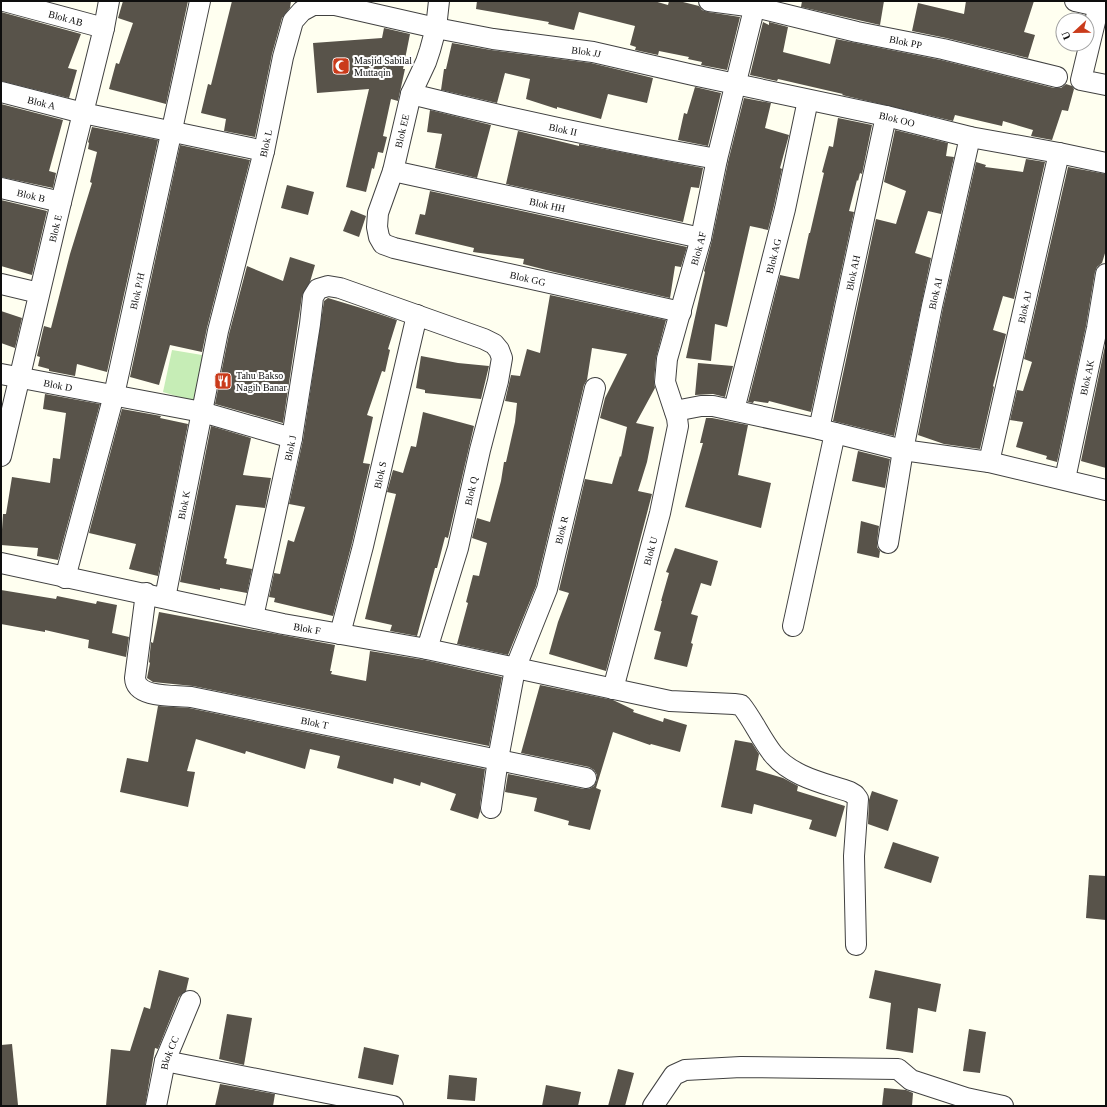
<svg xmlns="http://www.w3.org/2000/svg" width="1107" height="1107" viewBox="0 0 1107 1107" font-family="'Times New Roman',serif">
	<rect width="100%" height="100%" fill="#fffff0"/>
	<path fill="#c6edb6" d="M 172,350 L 208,356 L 199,403 L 163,392 Z"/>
	<g fill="#58534a">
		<path d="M 123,1 L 188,1 L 166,104 L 109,89 L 116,63 L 119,64 L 133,23 L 118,18 Z"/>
		<path d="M 232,1 L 291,1 L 290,8 L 282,18 L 272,54 L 255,137 L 224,131 L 226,119 L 201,113 L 208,84 L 211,85 Z"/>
		<path d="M 477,1 L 654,1 L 668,5 L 669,1 L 679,1 L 699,6 L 702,10 L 708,12 L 740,17 L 727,70 L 701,65 L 702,62 L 688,59 L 689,57 L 659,51 L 658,55 L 635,50 L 636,47 L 630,45 L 635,26 L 579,12 L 574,30 L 548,24 L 549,22 L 476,9 Z"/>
		<path d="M 802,1 L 884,1 L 880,25 L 801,7 Z"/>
		<path d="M 966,1 L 1034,1 L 1024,32 L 1035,35 L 1028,58 L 946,38 L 912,31 L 918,3 L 964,14 Z"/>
		<path d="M 1,12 L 81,34 L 68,68 L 77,70 L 69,98 L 1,81 Z"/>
		<path d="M 763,22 L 769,25 L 769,22 L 788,27 L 783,52 L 830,64 L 836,39 L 941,60 L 1054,88 L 1061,88 L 1066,84 L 1072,86 L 1074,89 L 1068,111 L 1062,110 L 1052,140 L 1031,136 L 1033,130 L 1003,121 L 1002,126 L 955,115 L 953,121 L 842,95 L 843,94 L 778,79 L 777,81 L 750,75 Z"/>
		<path d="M 384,28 L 410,34 L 403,69 L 405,69 L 398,101 L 391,99 L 383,136 L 387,137 L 383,153 L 378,152 L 374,169 L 372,168 L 366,192 L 346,187 L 369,89 L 317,93 L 313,43 L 382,38 Z"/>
		<path d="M 452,43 L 491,50 L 591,63 L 653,78 L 647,103 L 608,94 L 601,119 L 557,107 L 557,109 L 526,99 L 530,79 L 505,73 L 497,103 L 441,90 L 444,69 L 446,69 Z"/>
		<path d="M 695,87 L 721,93 L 708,146 L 678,140 L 684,113 L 687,114 Z"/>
		<path d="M 744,98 L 771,103 L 765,128 L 789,135 L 780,168 L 782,169 L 774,206 L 768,230 L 750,226 L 727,327 L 715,324 L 711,361 L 686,358 L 705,272 L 704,271 L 712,240 L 728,162 Z"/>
		<path d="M 1,104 L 63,120 L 49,171 L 56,173 L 53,188 L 1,177 Z"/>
		<path d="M 430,110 L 491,125 L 477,178 L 435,168 L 442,134 L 427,132 Z"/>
		<path d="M 838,118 L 872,125 L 862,174 L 860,173 L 858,181 L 857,180 L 849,211 L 854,212 L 811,412 L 769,401 L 768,403 L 754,401 L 753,403 L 748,402 L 780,275 L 799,279 L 809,233 L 810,233 L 824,173 L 822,172 L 829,146 L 833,147 Z"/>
		<path d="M 92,127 L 158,140 L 107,372 L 77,364 L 75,376 L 49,371 L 49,369 L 38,366 L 40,357 L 37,356 L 44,326 L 51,328 L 70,254 L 92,183 L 90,182 L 97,152 L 88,149 L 89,143 L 88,142 Z"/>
		<path d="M 895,130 L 948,143 L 946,156 L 954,157 L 941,214 L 928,211 L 915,253 L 931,258 L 894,436 L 833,421 L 876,219 L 896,224 L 906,191 L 884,182 Z"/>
		<path d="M 518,131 L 579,146 L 579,144 L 703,168 L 699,188 L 691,187 L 683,222 L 506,184 Z"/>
		<path d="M 180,145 L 250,160 L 207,328 L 202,352 L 170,345 L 159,385 L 130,377 Z"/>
		<path d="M 1026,159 L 1045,162 L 1014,299 L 1003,296 L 993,330 L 1006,334 L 993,386 L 994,387 L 980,449 L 944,444 L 918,435 L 943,308 L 976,162 L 986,165 L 985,167 L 1023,172 Z"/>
		<path d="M 1068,167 L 1106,174 L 1106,250 L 1102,263 L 1097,267 L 1095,272 L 1086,326 L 1057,462 L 1046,459 L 1047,456 L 1016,447 L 1023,422 L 1010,420 L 1017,390 L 1023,391 L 1032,362 L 1024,359 Z"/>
		<path d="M 287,185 L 314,192 L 308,215 L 281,208 Z"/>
		<path d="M 430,191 L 687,247 L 681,267 L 675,266 L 670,298 L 554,272 L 523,264 L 524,259 L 473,252 L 474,248 L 415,234 L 420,214 L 425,215 Z"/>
		<path d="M 1,200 L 47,211 L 32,275 L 1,266 Z"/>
		<path d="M 351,210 L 366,216 L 359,237 L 343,231 Z"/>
		<path d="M 290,257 L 315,265 L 310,282 L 302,296 L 283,423 L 215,404 L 229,334 L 247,266 L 283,281 Z"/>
		<path d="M 550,295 L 666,320 L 656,358 L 654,381 L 655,388 L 636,423 L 654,427 L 647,462 L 638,491 L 652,494 L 606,671 L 549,654 L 558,622 L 569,593 L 559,590 L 585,479 L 612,484 L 620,456 L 621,457 L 627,427 L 600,418 L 605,398 L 627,354 L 592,348 L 587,380 L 584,385 L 536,586 L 508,655 L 457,644 L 468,603 L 466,602 L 473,575 L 479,576 L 487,543 L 472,538 L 477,518 L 490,522 L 501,481 L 504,462 L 506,462 L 515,422 L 517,403 L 505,401 L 511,375 L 520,376 L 527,349 L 540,353 Z"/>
		<path d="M 328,298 L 361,308 L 397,320 L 388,349 L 390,350 L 385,372 L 382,371 L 367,415 L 373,417 L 363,463 L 370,464 L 352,543 L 333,616 L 274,602 L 275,598 L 269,597 L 274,573 L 280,574 L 288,540 L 294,542 L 305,507 L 289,504 L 303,440 L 324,301 Z"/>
		<path d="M 1,311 L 22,318 L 15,348 L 1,343 Z"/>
		<path d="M 1106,341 L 1106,468 L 1081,461 Z"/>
		<path d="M 421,356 L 458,363 L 489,366 L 481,399 L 425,393 L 425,390 L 416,388 Z"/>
		<path d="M 698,363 L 733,366 L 725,397 L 713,394 L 695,395 Z"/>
		<path d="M 45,394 L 100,404 L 58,560 L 37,556 L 38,548 L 1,545 L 3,514 L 6,514 L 12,477 L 50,483 L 53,458 L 60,459 L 66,413 L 43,409 Z"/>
		<path d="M 122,409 L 161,416 L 160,418 L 188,424 L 158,576 L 129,569 L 136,544 L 89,533 Z"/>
		<path d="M 423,412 L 474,426 L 448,538 L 445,537 L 437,568 L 435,568 L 417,636 L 390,631 L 392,625 L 365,619 L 396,494 L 387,492 L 393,470 L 403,473 L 411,446 L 416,447 Z"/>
		<path d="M 706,418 L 712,418 L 748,425 L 738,475 L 771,483 L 761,528 L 685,507 L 703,443 L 700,443 Z"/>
		<path d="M 211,426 L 251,438 L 243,475 L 271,478 L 265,508 L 236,505 L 224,558 L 227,559 L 226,564 L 252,569 L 247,593 L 220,588 L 220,590 L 180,582 Z"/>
		<path d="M 858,451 L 890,459 L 885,488 L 852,481 Z"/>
		<path d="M 861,521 L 879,526 L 877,542 L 877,547 L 880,551 L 879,558 L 857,553 Z"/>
		<path d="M 675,548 L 718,561 L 711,586 L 701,583 L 691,614 L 698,616 L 691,643 L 693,644 L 687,667 L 654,659 L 661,632 L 654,630 L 662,601 L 661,601 L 669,573 L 666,572 Z"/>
		<path d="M 1,590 L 56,599 L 57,596 L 96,604 L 97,601 L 117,605 L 112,633 L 129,637 L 126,657 L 88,648 L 89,640 L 45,630 L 45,632 L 1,624 Z"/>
		<path d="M 159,612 L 335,645 L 330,671 L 332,671 L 331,674 L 366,681 L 370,651 L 425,660 L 502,677 L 489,746 L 193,686 L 153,682 L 147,678 L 150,663 L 149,662 L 151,642 L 153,643 Z"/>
		<path d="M 540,685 L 613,700 L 634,710 L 633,712 L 663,722 L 664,718 L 687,725 L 680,752 L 651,744 L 650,745 L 613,732 L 596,788 L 601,790 L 590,830 L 568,825 L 569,821 L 534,811 L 537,798 L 505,792 L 508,774 L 584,789 L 589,789 L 594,786 L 597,780 L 597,775 L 594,770 L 589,767 L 521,753 Z"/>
		<path d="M 158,706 L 189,708 L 485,769 L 480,806 L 480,812 L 478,819 L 450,810 L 456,794 L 421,782 L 420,786 L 394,778 L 393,784 L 337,768 L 340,756 L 310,749 L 305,769 L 246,751 L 245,754 L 196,739 L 187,771 L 195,772 L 188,807 L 120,792 L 127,758 L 148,762 Z"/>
		<path d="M 735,740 L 752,743 L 759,754 L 756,770 L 783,778 L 798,786 L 797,791 L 845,806 L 836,837 L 809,829 L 812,820 L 754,804 L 752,814 L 721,807 Z"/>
		<path d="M 872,791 L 898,800 L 888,831 L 868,824 L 869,800 Z"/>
		<path d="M 893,842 L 939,857 L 931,883 L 884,868 Z"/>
		<path d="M 1089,875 L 1106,876 L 1106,920 L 1086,918 Z"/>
		<path d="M 159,970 L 189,978 L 186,991 L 179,997 L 158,1049 L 155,1048 L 145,1106 L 106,1106 L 111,1049 L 130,1051 L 144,1007 L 150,1009 Z"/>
		<path d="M 875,970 L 941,984 L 936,1012 L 918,1008 L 913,1053 L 886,1049 L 891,1003 L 869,998 Z"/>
		<path d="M 227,1014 L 252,1018 L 244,1065 L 219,1059 Z"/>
		<path d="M 969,1029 L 986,1032 L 980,1073 L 963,1071 Z"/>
		<path d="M 12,1044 L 18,1105 L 1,1106 L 1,1045 Z"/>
		<path d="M 364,1047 L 399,1055 L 393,1085 L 358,1078 Z"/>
		<path d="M 618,1069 L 634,1073 L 625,1106 L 608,1106 Z"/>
		<path d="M 449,1075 L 477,1078 L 475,1101 L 447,1099 Z"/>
		<path d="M 220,1084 L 275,1094 L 273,1106 L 215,1106 Z"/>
		<path d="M 546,1085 L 581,1092 L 578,1106 L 542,1106 Z"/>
		<path d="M 884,1088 L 906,1090 L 913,1093 L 912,1106 L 882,1106 Z"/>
	</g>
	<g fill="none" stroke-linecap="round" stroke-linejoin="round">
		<defs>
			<g id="minor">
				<path id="s1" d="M 4,1 L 104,28"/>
				<path id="s2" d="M 439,1 L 436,28 L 430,50 L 426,62 L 411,94 L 393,171 L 378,213 L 377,227 L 379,237 L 383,244 L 394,248 L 446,260 L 681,312"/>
				<path id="s3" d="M 709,1 L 755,7 L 857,32 L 943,49 L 1057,77"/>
				<path d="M 1075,1 L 1106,8"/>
				<path d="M 1100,1 L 1081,80 L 1106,85"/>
				<path id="s4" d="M 1,92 L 83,113 L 264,151"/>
				<path id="s5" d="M 411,94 C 512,119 614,141 717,159"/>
				<path id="s6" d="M 393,171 L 701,238"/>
				<path id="s7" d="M 1,188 L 61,202"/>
				<path d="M 1,284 L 39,293"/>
				<path id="s8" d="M 1,374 L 202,412 L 292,438"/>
				<path id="s9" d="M 734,410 L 785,209 L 808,100"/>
				<path d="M 675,411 L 701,406 L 713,406 L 819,429 L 903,450 L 989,462 L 1106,490"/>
				<path id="s10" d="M 819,429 L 886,116"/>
				<path id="s11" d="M 1,456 L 61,202 L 104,28 L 109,1"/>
				<path id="s12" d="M 989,462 L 1059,153"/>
				<path id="s13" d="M 1065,479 L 1097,328 L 1106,274"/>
				<path id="s14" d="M 888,543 L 903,450 L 932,306 L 970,137"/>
				<path id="s15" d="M 1,563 L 283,624 L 427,649 L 670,701 L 734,704 L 741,705 C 753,720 761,739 773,754 C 792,777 824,783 850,792 L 855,795 L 858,799 L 854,856 L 856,945"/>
				<path id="s16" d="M 65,578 L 114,395 L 200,1"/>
				<path id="s17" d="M 146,593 L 135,678 C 136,699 175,695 191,697 L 586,778"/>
				<path id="s18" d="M 165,598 L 218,331 L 264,151 L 283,57 L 293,21 L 302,11 L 313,5 L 335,5 L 436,28 L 493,39 L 593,52 L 693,75 L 886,116 L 970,137 L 1059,153 L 1106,163"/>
				<path id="s19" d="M 253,617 L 292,438 L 310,324 L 313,297 L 318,289 L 328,286 L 340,288 L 484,339 L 494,344 L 499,350 L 502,358 L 498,381 L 480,450 L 458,548 L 427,649"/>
				<path d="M 793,626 L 835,433"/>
				<path id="s20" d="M 340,634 L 363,546 L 417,315"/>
				<path id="s21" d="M 613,689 L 660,513 L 678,426 L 677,418 L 665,382 L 667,359 L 701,238 L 717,159 L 756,1"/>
				<path id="s22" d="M 491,808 L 498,759 L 515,669 L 547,589 L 595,388"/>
				<path d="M 165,1061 L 393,1106"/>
				<path id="s23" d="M 156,1106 L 165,1061 L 190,1001"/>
				<path d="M 653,1106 L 674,1075 L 685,1070 L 741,1067 L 898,1069 L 911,1080 L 966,1098 L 1003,1106"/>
			</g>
		</defs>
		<use href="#minor" stroke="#414141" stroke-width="22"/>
		<use href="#minor" stroke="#fff" stroke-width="20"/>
	</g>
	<defs>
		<symbol id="mosque-square" viewBox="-11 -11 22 22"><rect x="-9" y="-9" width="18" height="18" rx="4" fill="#ca3b1b" stroke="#fff"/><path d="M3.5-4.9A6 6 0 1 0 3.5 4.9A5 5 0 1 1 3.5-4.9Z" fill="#fff"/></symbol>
		<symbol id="restaurant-square" viewBox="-11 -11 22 22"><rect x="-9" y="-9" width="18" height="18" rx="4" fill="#ca3b1b" stroke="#fff"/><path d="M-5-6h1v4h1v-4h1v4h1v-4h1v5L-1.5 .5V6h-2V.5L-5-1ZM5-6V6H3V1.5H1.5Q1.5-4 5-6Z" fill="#fff"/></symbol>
	</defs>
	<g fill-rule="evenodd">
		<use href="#mosque-square" x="331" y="56" width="20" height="20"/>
		<use href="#restaurant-square" x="213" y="371" width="20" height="20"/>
	</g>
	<g text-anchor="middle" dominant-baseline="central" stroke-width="4" stroke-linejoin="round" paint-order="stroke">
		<g font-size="10" fill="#0e0e0e" stroke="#fff">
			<text stroke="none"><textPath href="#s1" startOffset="64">Blok AB</textPath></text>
			<text stroke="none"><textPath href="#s3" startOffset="201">Blok PP</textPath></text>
			<text stroke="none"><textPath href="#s18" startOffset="895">Blok JJ</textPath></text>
			<text stroke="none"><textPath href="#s4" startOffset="42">Blok A</textPath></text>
			<text stroke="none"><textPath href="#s18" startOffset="1213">Blok OO</textPath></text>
			<text stroke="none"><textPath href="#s5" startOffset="156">Blok II</textPath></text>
			<text transform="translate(402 131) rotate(-77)">Blok EE</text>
			<text stroke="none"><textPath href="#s18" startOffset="466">Blok L</textPath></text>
			<text stroke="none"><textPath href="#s7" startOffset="31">Blok B</textPath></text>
			<text stroke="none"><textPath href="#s6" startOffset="158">Blok HH</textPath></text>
			<text stroke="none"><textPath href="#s11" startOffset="234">Blok E</textPath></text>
			<text stroke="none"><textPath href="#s21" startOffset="455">Blok AF</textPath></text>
			<text stroke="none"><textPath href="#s9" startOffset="159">Blok AG</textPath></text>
			<text stroke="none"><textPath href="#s10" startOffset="160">Blok AH</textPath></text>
			<text stroke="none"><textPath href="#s2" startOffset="403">Blok GG</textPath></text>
			<text stroke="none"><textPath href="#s16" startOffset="296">Blok P/H</textPath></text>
			<text stroke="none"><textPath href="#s14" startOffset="254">Blok AI</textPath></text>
			<text stroke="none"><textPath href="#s12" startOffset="159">Blok AJ</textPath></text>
			<text stroke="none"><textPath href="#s13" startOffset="104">Blok AK</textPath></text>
			<text stroke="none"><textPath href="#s8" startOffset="58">Blok D</textPath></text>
			<text stroke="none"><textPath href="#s19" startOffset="173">Blok J</textPath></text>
			<text stroke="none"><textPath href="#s20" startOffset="164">Blok S</textPath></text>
			<text transform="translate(471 491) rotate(-77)">Blok Q</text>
			<text stroke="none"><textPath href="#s18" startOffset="95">Blok K</textPath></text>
			<text stroke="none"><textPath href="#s22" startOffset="288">Blok R</textPath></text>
			<text stroke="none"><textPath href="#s21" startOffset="143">Blok U</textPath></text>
			<text stroke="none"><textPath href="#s15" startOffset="313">Blok F</textPath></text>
			<text stroke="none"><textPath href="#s17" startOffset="276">Blok T</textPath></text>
			<text stroke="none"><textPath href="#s23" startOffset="55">Blok CC</textPath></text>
		</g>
		<g font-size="10" fill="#0e0e0e" stroke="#fff" text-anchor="start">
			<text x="354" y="60">Masjid Sabilal<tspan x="354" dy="12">Muttaqin</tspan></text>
			<text x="236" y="375">Tahu Bakso<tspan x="236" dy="12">Nagih Banar</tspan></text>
		</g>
	</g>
	<rect width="1107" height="1107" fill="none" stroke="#0e0e0e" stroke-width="4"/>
	<g transform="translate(1075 32) rotate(248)"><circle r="19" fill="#ffffff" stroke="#9f9f9f"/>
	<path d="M0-3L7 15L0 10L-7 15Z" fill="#ca3b1b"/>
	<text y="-6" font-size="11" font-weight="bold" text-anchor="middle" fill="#0e0e0e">U</text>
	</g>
</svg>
